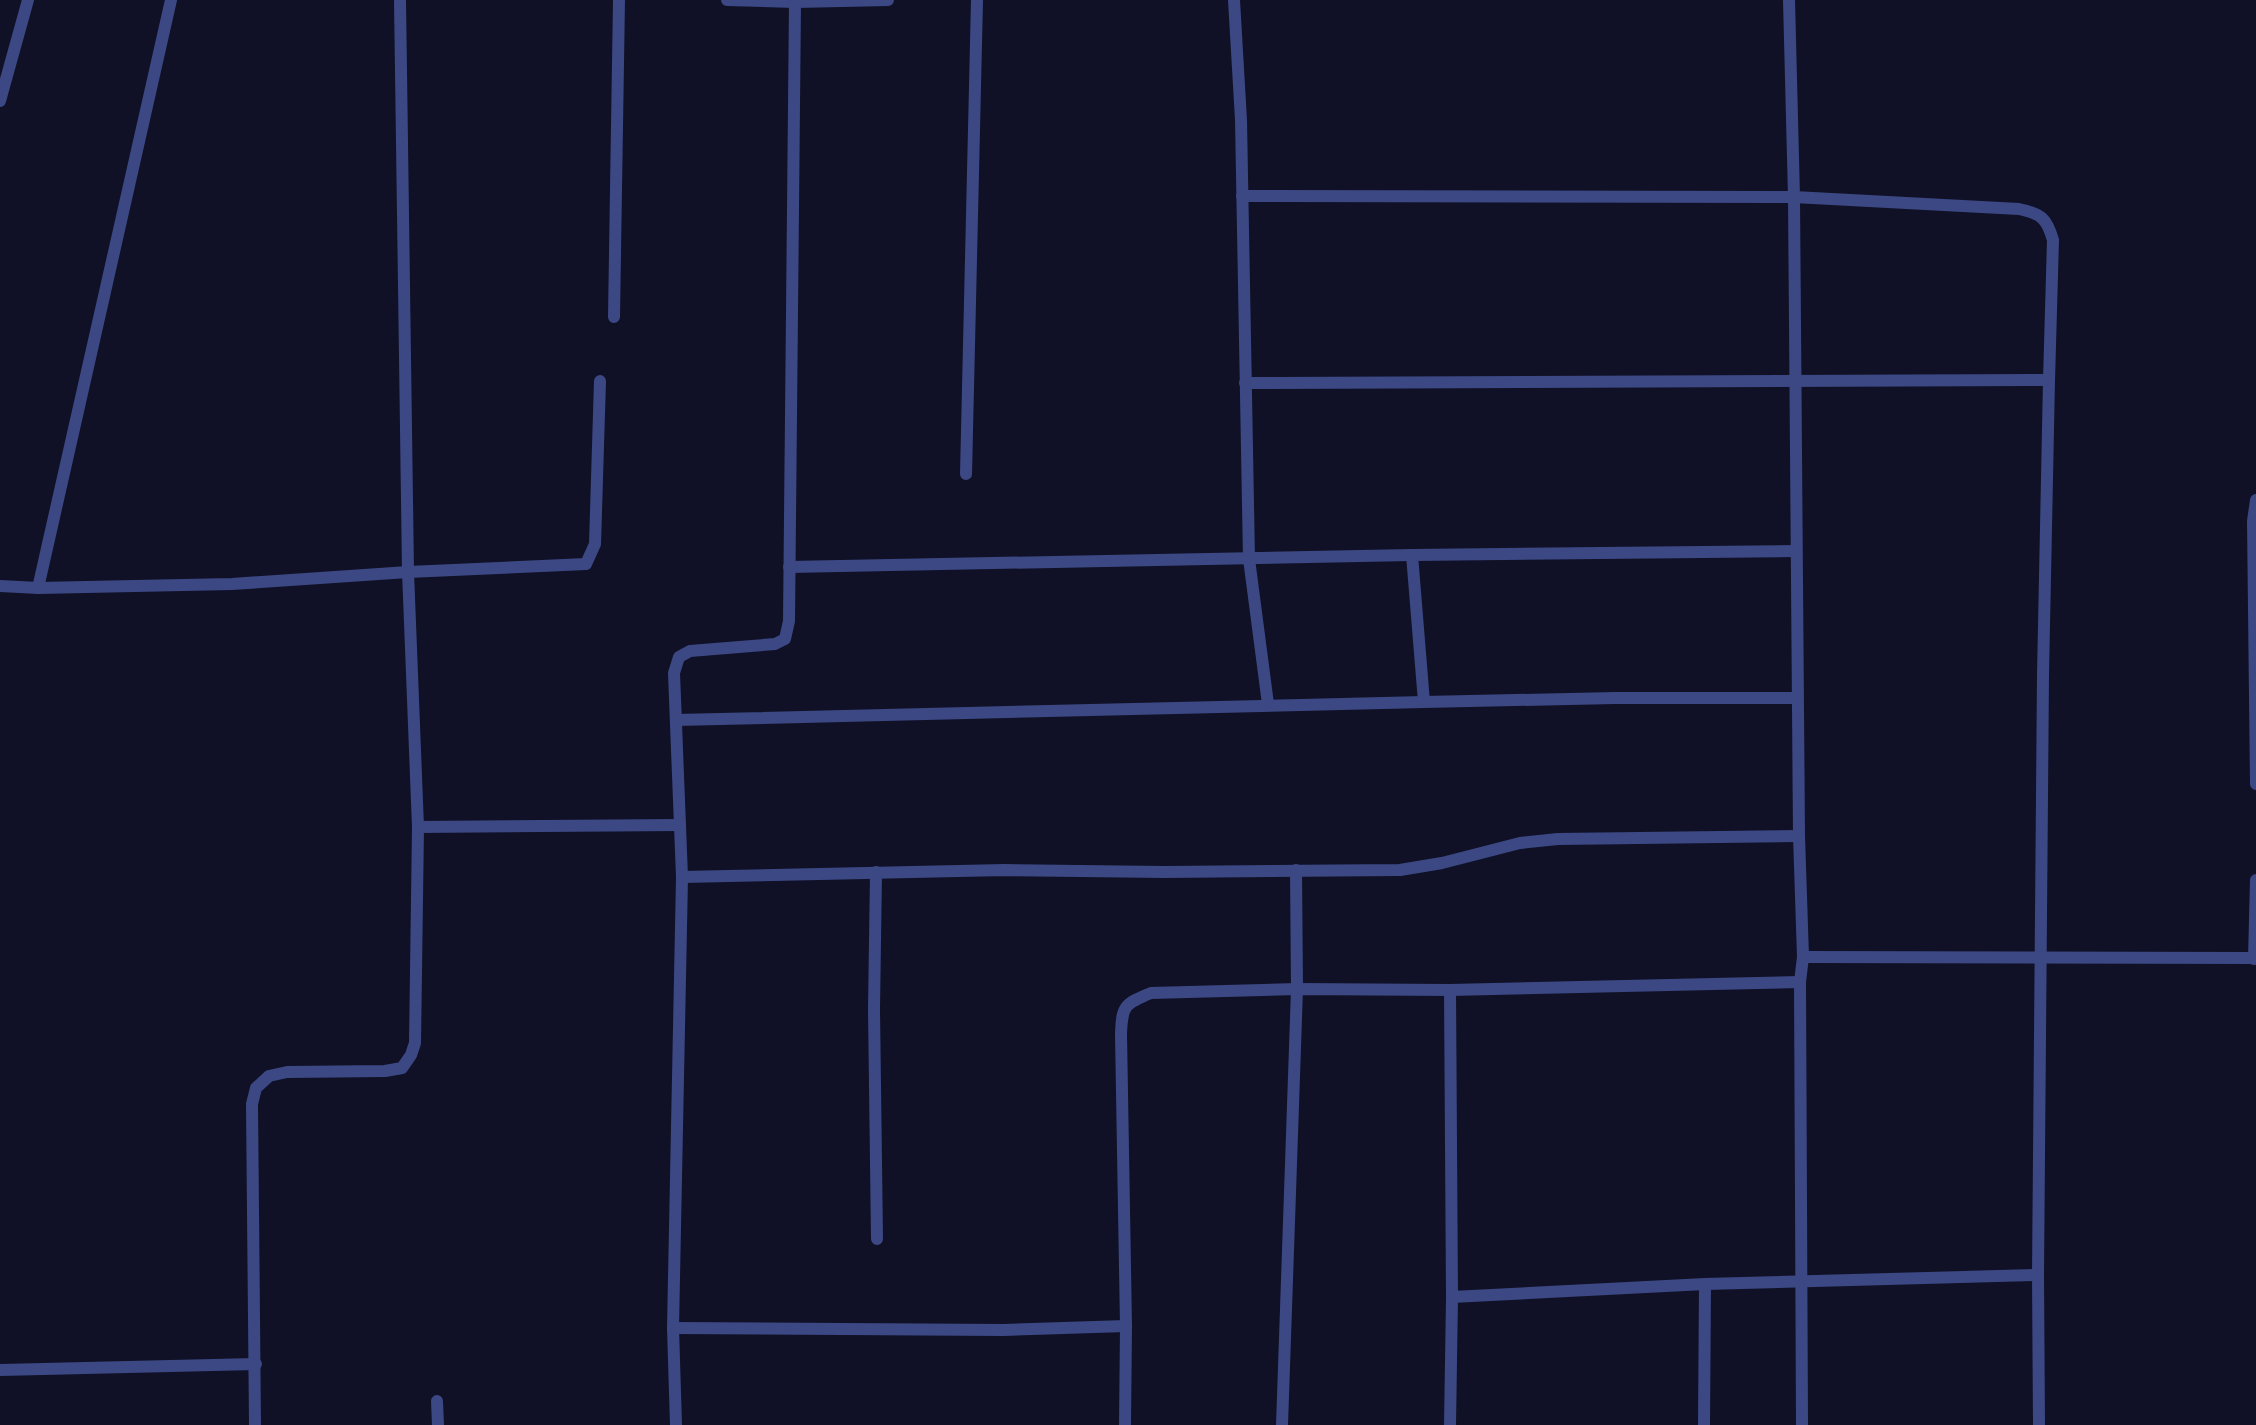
<svg xmlns="http://www.w3.org/2000/svg" width="2256" height="1425" viewBox="0 0 2256 1425" font-family="'Titillium Web',sans-serif">
	<rect width="100%" height="100%" fill="#101126"/>
	<g fill="none" stroke-linecap="round" stroke-linejoin="round">
		<g stroke="#3c4884" stroke-width="12">
			<path d="M 400,0 L 408,572 L 418,827"/>
			<path d="M 727,0 L 795,2 L 888,0"/>
			<path d="M 1234,0 L 1241,120 L 1249,559 L 1268,704"/>
			<path d="M 1789,0 L 1794,197 L 1799,836 L 1803,957 L 1800,982 L 1802,1425"/>
			<path d="M 0,101 L 28,0"/>
			<path d="M 1242,196 L 1794,197 L 2019,209 C 2042,214 2047,219 2053,240 L 2049,380"/>
			<path d="M 614,317 L 619,0"/>
			<path d="M 1245,383 L 2049,380 L 2043,675 L 2038,1275 L 2039,1425"/>
			<path d="M 966,474 L 977,0"/>
			<path d="M 2256,500 L 2253,521 L 2256,784"/>
			<path d="M 1795,551 L 1412,555 L 1424,702 L 1615,698 L 1797,698"/>
			<path d="M 789,567 L 1412,555"/>
			<path d="M 0,586 L 38,588 L 232,584 L 408,572 L 586,564 L 595,544 L 600,381"/>
			<path d="M 38,588 L 171,0"/>
			<path d="M 676,720 L 1424,702"/>
			<path d="M 876,872 L 874,1009 L 877,1239"/>
			<path d="M 682,877 L 1005,870 L 1165,872 L 1400,870 L 1442,863 L 1520,843 L 1558,839 L 1799,836"/>
			<path d="M 1803,957 L 2256,958"/>
			<path d="M 2254,959 L 2256,880"/>
			<path d="M 1450,990 L 1452,1297"/>
			<path d="M 673,1328 L 1004,1330 L 1126,1326"/>
			<path d="M 0,1370 L 256,1364"/>
			<path d="M 437,1401 L 438,1425"/>
			<path d="M 255,1425 L 252,1104 L 256,1088 L 269,1076 L 287,1072 L 385,1071 L 402,1068 L 411,1055 L 415,1043 L 418,827 L 680,825"/>
			<path d="M 676,1425 L 673,1328 L 682,877 L 674,673 L 679,657 L 690,651 L 775,644 L 785,639 L 789,621 L 795,2"/>
			<path d="M 1125,1425 L 1126,1326 L 1121,1034 C 1122,1006 1124,1004 1151,993 L 1297,989 L 1450,990 L 1800,982"/>
			<path d="M 1282,1425 L 1297,989 L 1296,870"/>
			<path d="M 1450,1425 L 1452,1297 L 1705,1284 L 2038,1275"/>
			<path d="M 1704,1425 L 1705,1284"/>
		</g>
	</g>
</svg>
